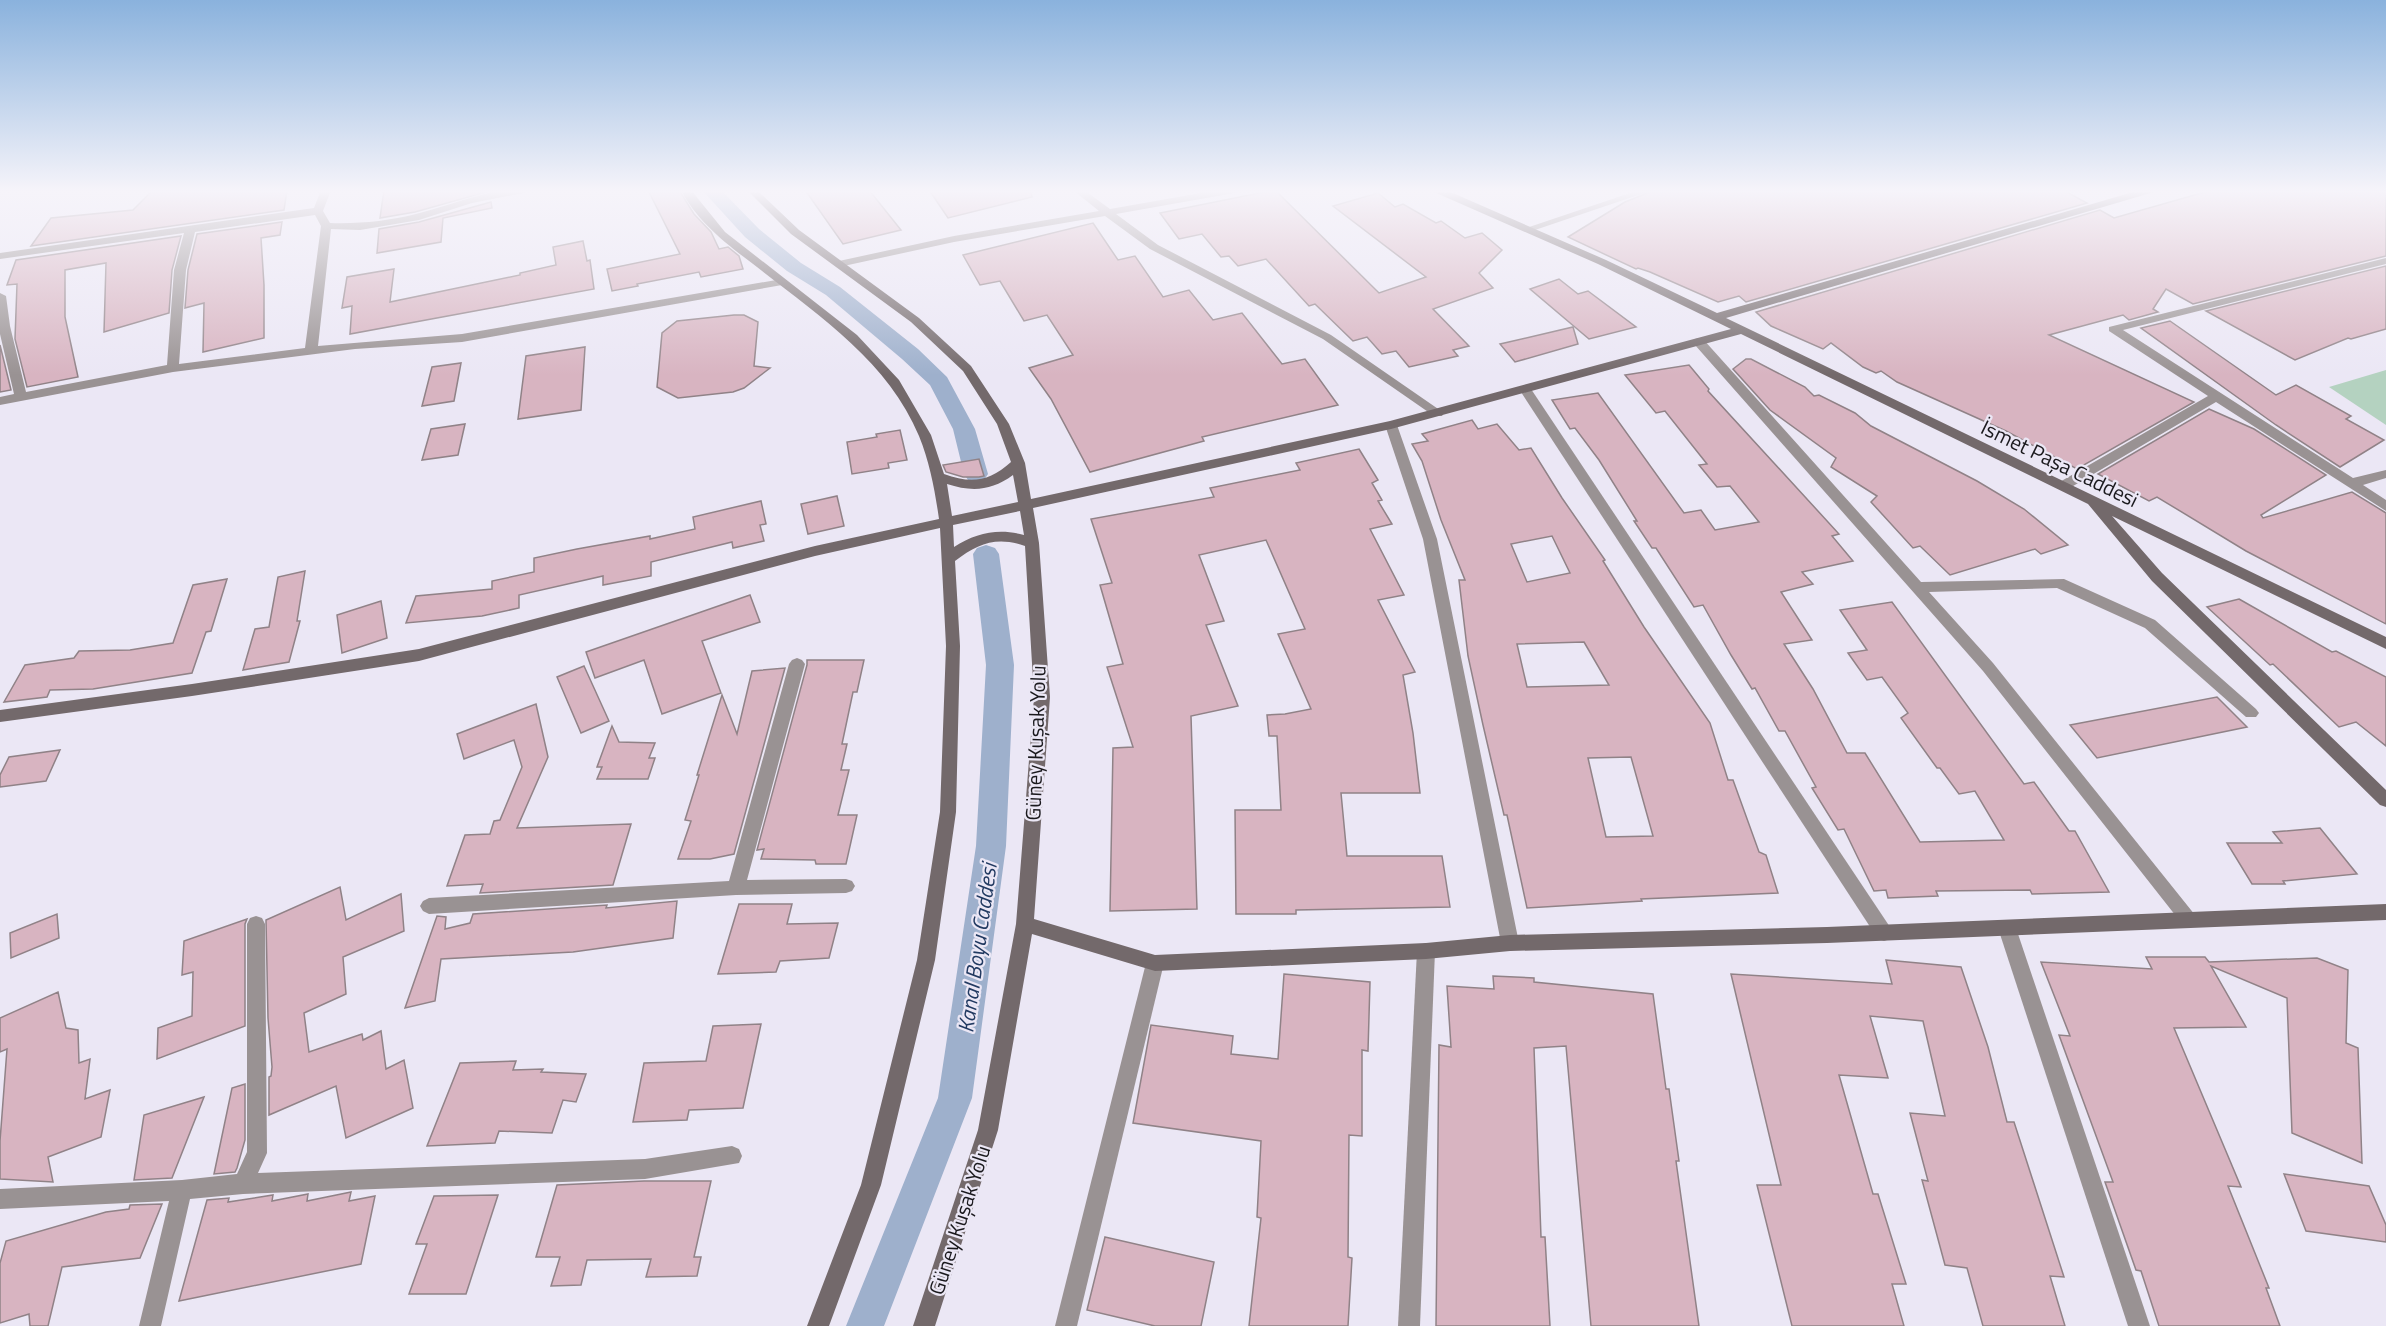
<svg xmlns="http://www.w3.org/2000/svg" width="2386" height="1326" viewBox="0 0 2386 1326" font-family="'Titillium Web',sans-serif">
	<rect width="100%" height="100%" fill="#ebe7f5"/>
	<path fill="#b4d2c0" d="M 2386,370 L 2386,425 L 2329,387 Z"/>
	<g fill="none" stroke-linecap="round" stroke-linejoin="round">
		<g fill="#9eb0cc" fill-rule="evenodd">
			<path d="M 702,190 L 721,190 L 759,229 L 801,263 L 840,287 L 918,349 L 947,377 L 975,429 L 988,474 L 984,480 L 976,482 L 968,480 L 964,474 L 953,429 L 930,385 L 902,359 L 826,295 L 787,271 L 745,237 Z"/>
			<path d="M 986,545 L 995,548 L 999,554 L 1014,665 L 1006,846 L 972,1098 L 884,1326 L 846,1326 L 938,1098 L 976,846 L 986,665 L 973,554 L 977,548 Z"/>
		</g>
	</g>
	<g fill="#d8b4c1" stroke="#908287" stroke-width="1.5" fill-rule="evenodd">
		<path d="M 153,190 L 287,190 L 284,210 L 31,246 L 51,218 L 133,210 Z"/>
		<path d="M 384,190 L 490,190 L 490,191 L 415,212 L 380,218 Z"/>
		<path d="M 648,190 L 679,190 L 694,214 L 711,232 L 719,249 L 728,247 L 739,256 L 743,269 L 701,277 L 699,272 L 637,284 L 638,286 L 612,291 L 607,269 L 680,254 Z"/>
		<path d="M 805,190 L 869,190 L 901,230 L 843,244 Z"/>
		<path d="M 929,190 L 1031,190 L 1032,197 L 948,218 Z"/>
		<path d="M 1275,190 L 1379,293 L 1426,277 L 1333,206 L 1378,193 L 1395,207 L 1403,204 L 1436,223 L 1441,221 L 1465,238 L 1482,233 L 1502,250 L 1479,273 L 1493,288 L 1433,309 L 1469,346 L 1453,350 L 1458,356 L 1409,367 L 1396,351 L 1382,354 L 1367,337 L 1353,341 L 1315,304 L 1309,306 L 1266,259 L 1238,266 L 1229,256 L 1221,257 L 1202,234 L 1179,239 L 1160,213 Z"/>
		<path d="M 1655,190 L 2063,190 L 2087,203 L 1746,302 L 1739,296 L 1718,302 L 1650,272 L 1638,268 L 1636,269 L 1568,237 L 1625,202 Z"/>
		<path d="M 2212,190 L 2386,190 L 2386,256 L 2193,304 L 2166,289 L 2153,309 L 2158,312 L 2129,320 L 2123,315 L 2049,335 L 2194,402 L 2077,469 L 2006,431 L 1897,382 L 1881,371 L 1876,373 L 1863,367 L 1831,343 L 1823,349 L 1771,326 L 1756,312 L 2100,210 L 2114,218 Z"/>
		<path d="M 491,202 L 492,208 L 443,218 L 441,242 L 377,253 L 379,229 L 419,222 Z"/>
		<path d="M 282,222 L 280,235 L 261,238 L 264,285 L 264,338 L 203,352 L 204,303 L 185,308 L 188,270 L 197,234 Z"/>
		<path d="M 1093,223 L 1118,260 L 1135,256 L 1163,297 L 1189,290 L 1213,320 L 1242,313 L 1282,364 L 1305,359 L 1338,405 L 1202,437 L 1204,441 L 1090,472 L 1051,399 L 1029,368 L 1073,355 L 1047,315 L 1024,321 L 1000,281 L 980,285 L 963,255 Z"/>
		<path d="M 181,236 L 172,270 L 169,313 L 104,332 L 106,263 L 65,270 L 65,317 L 78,377 L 27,387 L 15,339 L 17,284 L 7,285 L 16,260 Z"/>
		<path d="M 583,241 L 587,261 L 590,260 L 594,289 L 350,334 L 352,306 L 342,308 L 347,277 L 394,269 L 390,302 L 520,275 L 520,273 L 556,265 L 553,247 Z"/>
		<path d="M 2386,266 L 2386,329 L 2351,339 L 2348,338 L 2295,360 L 2206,311 Z"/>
		<path d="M 1559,279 L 1578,294 L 1588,291 L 1636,327 L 1589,339 L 1530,289 Z"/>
		<path d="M 734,315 L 744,315 L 758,322 L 754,366 L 770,368 L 744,388 L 733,392 L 678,398 L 657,387 L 662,333 L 677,321 Z"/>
		<path d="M 2170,321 L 2276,395 L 2296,385 L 2351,416 L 2346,419 L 2384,440 L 2340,467 L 2276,425 L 2141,328 Z"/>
		<path d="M 1573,327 L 1578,344 L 1515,362 L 1500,344 Z"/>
		<path d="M 0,345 L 11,390 L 0,392 Z"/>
		<path d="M 585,347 L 581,410 L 518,419 L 526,356 Z"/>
		<path d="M 1746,359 L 1751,359 L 1805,387 L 1814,396 L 1819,395 L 1855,413 L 1871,426 L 1977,481 L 2024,509 L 2068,545 L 2041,554 L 2035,549 L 1950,575 L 1920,546 L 1913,548 L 1871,502 L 1877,496 L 1831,467 L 1836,458 L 1770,410 L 1733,369 Z"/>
		<path d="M 461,363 L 454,401 L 422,406 L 432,367 Z"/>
		<path d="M 1689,365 L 1709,389 L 1708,391 L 1839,534 L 1832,536 L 1853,561 L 1802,572 L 1813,584 L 1781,592 L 1812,640 L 1784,644 L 1813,689 L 1847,753 L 1865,753 L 1920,842 L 2004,840 L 1975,791 L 1959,794 L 1940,768 L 1937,768 L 1901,718 L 1908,713 L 1882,677 L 1867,680 L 1848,653 L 1867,650 L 1840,610 L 1892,602 L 2024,784 L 2034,782 L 2069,831 L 2075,831 L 2109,892 L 2032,894 L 2030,890 L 1936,891 L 1938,896 L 1888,898 L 1886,890 L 1874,891 L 1844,829 L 1838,830 L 1812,788 L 1816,787 L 1785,731 L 1779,731 L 1755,688 L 1752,689 L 1731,655 L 1703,605 L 1694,607 L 1656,548 L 1652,548 L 1634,521 L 1637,521 L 1599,460 L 1575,428 L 1570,429 L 1552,400 L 1598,393 L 1684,513 L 1701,510 L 1715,530 L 1759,522 L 1730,486 L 1717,487 L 1699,465 L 1707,464 L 1665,411 L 1656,413 L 1625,375 Z"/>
		<path d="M 2209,409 L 2254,429 L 2326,475 L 2261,515 L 2263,518 L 2352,492 L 2386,513 L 2386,624 L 2246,551 L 2157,497 L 2149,501 L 2098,474 Z"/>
		<path d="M 1472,420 L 1478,429 L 1497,424 L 1519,450 L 1531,448 L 1562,498 L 1605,560 L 1603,561 L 1644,627 L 1710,723 L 1728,780 L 1733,780 L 1759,852 L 1766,855 L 1778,893 L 1641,899 L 1642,901 L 1527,908 L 1507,815 L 1504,815 L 1483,725 L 1468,656 L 1459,580 L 1465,580 L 1441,520 L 1422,461 L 1412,444 L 1428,441 L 1422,434 ZM 1552,536 L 1570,573 L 1527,582 L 1511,544 ZM 1584,642 L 1609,685 L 1527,687 L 1517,644 ZM 1631,757 L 1653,836 L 1606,837 L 1588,758 Z"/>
		<path d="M 465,424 L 458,455 L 422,460 L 431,429 Z"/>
		<path d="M 900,430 L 907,460 L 888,463 L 889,468 L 852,474 L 847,442 L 877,437 L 876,434 Z"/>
		<path d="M 1359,449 L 1378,480 L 1372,483 L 1382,500 L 1378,501 L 1392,524 L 1370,529 L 1404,595 L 1378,600 L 1415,672 L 1403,675 L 1413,733 L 1420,793 L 1341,793 L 1347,856 L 1442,856 L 1450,907 L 1296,910 L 1296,914 L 1236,914 L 1235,810 L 1281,810 L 1277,736 L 1269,736 L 1267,715 L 1285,714 L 1311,709 L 1278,634 L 1305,629 L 1266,540 L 1199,555 L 1224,621 L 1206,625 L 1238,706 L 1191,716 L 1197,909 L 1110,911 L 1113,748 L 1133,747 L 1107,667 L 1123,664 L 1100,585 L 1112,583 L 1091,519 L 1214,497 L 1210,488 L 1300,470 L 1296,463 Z"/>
		<path d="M 979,459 L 984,476 L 979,477 L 963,477 L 946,472 L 943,465 Z"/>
		<path d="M 837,496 L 844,526 L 808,534 L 801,504 Z"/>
		<path d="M 761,501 L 766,524 L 760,525 L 764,541 L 733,548 L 732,542 L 651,562 L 651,576 L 603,585 L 603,576 L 519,595 L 519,608 L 482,616 L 406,623 L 416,596 L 492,589 L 492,581 L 534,572 L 534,558 L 577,549 L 650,536 L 650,539 L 695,529 L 693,517 Z"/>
		<path d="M 305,571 L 297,621 L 300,621 L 289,662 L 243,670 L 255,629 L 269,627 L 278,577 Z"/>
		<path d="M 227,579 L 211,631 L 206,632 L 192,673 L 93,689 L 50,690 L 47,697 L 4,702 L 25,665 L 74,658 L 79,651 L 130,650 L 173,643 L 193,585 Z"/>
		<path d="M 750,595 L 760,622 L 702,641 L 721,693 L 662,714 L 644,660 L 595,678 L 586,652 Z"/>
		<path d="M 2239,599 L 2332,652 L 2336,651 L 2386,677 L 2386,746 L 2356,722 L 2339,727 L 2273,664 L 2270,665 L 2207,607 Z"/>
		<path d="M 381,601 L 387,638 L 342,653 L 337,615 Z"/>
		<path d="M 807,660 L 864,660 L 857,692 L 853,692 L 842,744 L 847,744 L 841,770 L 849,770 L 838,815 L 857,815 L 846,864 L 816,864 L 815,860 L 761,859 L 764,849 L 757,850 L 807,665 Z"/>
		<path d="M 584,666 L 609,721 L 581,733 L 557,677 Z"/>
		<path d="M 785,668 L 734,854 L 710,859 L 678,859 L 691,821 L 685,820 L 699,775 L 697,775 L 722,695 L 737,734 L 752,671 Z"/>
		<path d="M 2217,697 L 2247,727 L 2097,758 L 2070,725 Z"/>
		<path d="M 536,704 L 548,757 L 517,828 L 631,824 L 613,885 L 480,893 L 483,884 L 447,886 L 465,835 L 490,834 L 494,821 L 500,820 L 522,767 L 514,740 L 464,759 L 457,734 Z"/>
		<path d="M 612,726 L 619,742 L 655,743 L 649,758 L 655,758 L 648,779 L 597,779 L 602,767 L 597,767 Z"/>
		<path d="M 60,750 L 46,781 L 0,787 L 0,775 L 9,757 Z"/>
		<path d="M 2320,828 L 2357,874 L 2283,881 L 2285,884 L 2252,884 L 2227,843 L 2282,843 L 2273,832 Z"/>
		<path d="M 340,887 L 346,920 L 401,894 L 404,931 L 343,957 L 346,994 L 304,1013 L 309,1052 L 362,1034 L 363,1040 L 381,1031 L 386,1069 L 404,1060 L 413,1108 L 346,1138 L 336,1086 L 269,1115 L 269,1077 L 271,1076 L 272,1067 L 268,1018 L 266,920 Z"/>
		<path d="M 677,901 L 673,938 L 573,952 L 441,959 L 435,1001 L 405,1008 L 437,916 L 446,917 L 445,929 L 470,923 L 473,914 L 607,905 L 606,908 Z"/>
		<path d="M 739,904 L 792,904 L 787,924 L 838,923 L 829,958 L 780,961 L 776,972 L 718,974 Z"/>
		<path d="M 57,914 L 59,938 L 11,958 L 10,933 Z"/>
		<path d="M 247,919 L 245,924 L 245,1026 L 157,1059 L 158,1028 L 192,1016 L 193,972 L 182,975 L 184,941 Z"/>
		<path d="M 2146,957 L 2205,957 L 2209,962 L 2317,958 L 2348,970 L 2346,1043 L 2358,1048 L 2362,1163 L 2292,1133 L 2287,998 L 2211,966 L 2246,1027 L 2174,1028 L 2241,1187 L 2228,1186 L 2269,1288 L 2266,1288 L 2280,1326 L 2159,1326 L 2141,1271 L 2136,1270 L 2105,1182 L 2113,1182 L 2059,1035 L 2070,1036 L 2041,962 L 2152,969 Z"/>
		<path d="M 1886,960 L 1961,967 L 1988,1047 L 2007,1122 L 2014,1122 L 2064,1277 L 2050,1276 L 2065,1326 L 1983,1326 L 1967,1268 L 1945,1265 L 1922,1180 L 1928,1181 L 1910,1113 L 1945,1116 L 1923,1021 L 1870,1016 L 1888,1078 L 1839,1075 L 1873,1194 L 1878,1194 L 1906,1284 L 1892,1284 L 1904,1326 L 1792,1326 L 1757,1185 L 1781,1185 L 1731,974 L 1892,984 Z"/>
		<path d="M 1284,974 L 1370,982 L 1368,1051 L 1362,1050 L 1362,1136 L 1349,1135 L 1348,1257 L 1352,1258 L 1348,1326 L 1249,1326 L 1261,1218 L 1257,1217 L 1261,1141 L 1133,1123 L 1151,1025 L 1233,1036 L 1231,1054 L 1278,1059 Z"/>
		<path d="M 1493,976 L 1534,978 L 1534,982 L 1653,994 L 1666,1089 L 1669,1089 L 1679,1161 L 1676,1161 L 1699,1326 L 1591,1326 L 1566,1046 L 1534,1048 L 1541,1237 L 1545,1237 L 1550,1326 L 1436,1326 L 1439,1045 L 1451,1047 L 1447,986 L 1494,989 Z"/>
		<path d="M 58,992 L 66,1028 L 78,1030 L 79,1063 L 90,1059 L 85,1099 L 110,1090 L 101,1137 L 48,1157 L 53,1182 L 0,1179 L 0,1141 L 7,1049 L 0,1052 L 0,1018 Z"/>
		<path d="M 761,1024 L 743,1108 L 689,1110 L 687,1120 L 633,1122 L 644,1063 L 706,1061 L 713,1026 Z"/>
		<path d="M 516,1061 L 513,1070 L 543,1069 L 541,1072 L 586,1074 L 576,1102 L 563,1100 L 552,1133 L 499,1131 L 495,1143 L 427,1146 L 460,1063 Z"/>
		<path d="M 245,1084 L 245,1140 L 237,1168 L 235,1172 L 214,1174 L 232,1088 Z"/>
		<path d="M 204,1097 L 172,1178 L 134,1180 L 144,1115 Z"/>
		<path d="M 2284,1174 L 2369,1186 L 2386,1225 L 2386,1242 L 2306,1231 Z"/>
		<path d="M 644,1181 L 711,1181 L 694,1257 L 701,1257 L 697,1276 L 646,1277 L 651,1259 L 587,1260 L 581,1285 L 551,1286 L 560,1257 L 536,1257 L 557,1185 Z"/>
		<path d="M 351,1192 L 349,1201 L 375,1196 L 361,1264 L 179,1301 L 207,1200 L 229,1198 L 228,1202 L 273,1195 L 272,1201 L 308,1194 L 307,1201 Z"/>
		<path d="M 498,1195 L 466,1294 L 409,1294 L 427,1244 L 416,1244 L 434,1196 Z"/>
		<path d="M 162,1204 L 140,1258 L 62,1267 L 48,1326 L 30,1326 L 29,1314 L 0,1323 L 0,1263 L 6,1241 L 106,1212 L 129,1209 L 130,1205 Z"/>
		<path d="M 1105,1237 L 1214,1262 L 1201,1326 L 1155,1326 L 1087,1310 Z"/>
	</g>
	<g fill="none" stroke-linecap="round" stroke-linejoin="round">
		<g fill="#999293" fill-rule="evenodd">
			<path d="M 321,190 L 331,190 L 323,211 L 330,223 C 359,224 388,221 416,214 C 454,205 489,187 528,190 L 523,193 L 472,203 L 419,220 L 360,230 L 331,229 L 318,346 L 462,334 L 782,279 L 788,282 L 782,285 L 462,342 L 355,349 L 173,372 L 0,405 L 0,397 L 14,394 L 0,334 L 0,293 L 6,296 L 10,326 L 26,392 L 167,365 L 174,270 L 184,233 L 0,259 L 0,253 L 314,208 ZM 315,215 L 321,226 L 305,348 L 179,364 L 186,270 L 195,232 Z"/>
			<path d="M 1073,190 L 1084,190 L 1110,209 L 1218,190 L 1239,190 L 1234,193 L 1116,214 L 1158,245 L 1331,335 L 1444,413 L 1442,416 L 1434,416 L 1323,339 L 1150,249 L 1105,216 L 954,242 L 839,267 L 833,264 L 839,261 L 954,236 L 1099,211 Z"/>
			<path d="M 1639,190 L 1653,190 L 1532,231 L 1528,232 L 1523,229 Z"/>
			<path d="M 2386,258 L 2386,264 L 2123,330 L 2353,478 L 2386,470 L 2386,478 L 2363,485 L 2386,500 L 2386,511 L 2216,402 L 2068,489 L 2058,489 L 2056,486 L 2058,483 L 2208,396 L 2109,331 L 2109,327 Z"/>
			<path d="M 1699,338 L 1703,339 L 1921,582 L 2064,579 L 2155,620 L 2256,709 L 2259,713 L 2256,717 L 2246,717 L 2145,628 L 2057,588 L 1929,592 L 1993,663 L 2195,915 L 2198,920 L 2195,925 L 2189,928 L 2183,925 L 1983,671 L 1695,345 L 1695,339 Z"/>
			<path d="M 1525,385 L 1529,386 L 1890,927 L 1893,933 L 1890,939 L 1884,941 L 1878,939 L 1519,389 Z"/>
			<path d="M 1391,421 L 1397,425 L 1437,539 L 1519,943 L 1516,949 L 1510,951 L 1504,949 L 1501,943 L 1423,539 L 1385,425 Z"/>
			<path d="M 797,658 L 802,660 L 805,664 L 747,880 L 846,879 L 852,881 L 855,886 L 852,891 L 846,893 L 736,895 L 429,914 L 423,911 L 420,906 L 423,901 L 429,898 L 729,881 L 789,664 L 792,660 Z"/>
			<path d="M 256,916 L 262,918 L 265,924 L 267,1153 L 258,1173 L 645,1159 L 732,1146 L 739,1149 L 742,1156 L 739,1163 L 645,1179 L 243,1194 L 190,1199 L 161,1326 L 139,1326 L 169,1201 L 0,1209 L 0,1189 L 182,1180 L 237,1174 L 247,1152 L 247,924 L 250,918 Z"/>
			<path d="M 2007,920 L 2013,922 L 2016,928 L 2150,1326 L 2128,1326 L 1998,928 L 2001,922 Z"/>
			<path d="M 1426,943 L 1432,945 L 1435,951 L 1420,1326 L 1398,1326 L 1417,951 L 1420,945 Z"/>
			<path d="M 1155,955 L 1161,957 L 1164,963 L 1077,1326 L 1055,1326 L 1146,963 L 1149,957 Z"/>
		</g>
		<path fill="#73696b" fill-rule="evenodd" d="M 681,190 L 691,190 L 725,232 L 857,335 L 899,380 L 931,435 L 944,474 C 971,484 989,482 1011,462 L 997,424 L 963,371 L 911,322 L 791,234 L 747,190 L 757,190 L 799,230 L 919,318 L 971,366 L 1009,424 L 1025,463 L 1031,499 L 1390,421 L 1731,329 L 1598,264 L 1434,192 L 1433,190 L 1446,190 L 1606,260 L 1717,313 L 2140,190 L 2155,190 L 2154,192 L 1726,318 L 2386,637 L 2386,649 L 2112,516 L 2162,573 L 2386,790 L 2386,807 L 2380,805 L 2152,581 L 2088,504 L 1741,334 L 1391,429 L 1033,508 L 1039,543 L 1050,697 L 1034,919 L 1155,955 L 1426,943 L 1510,935 L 1827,927 L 2386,904 L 2386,920 L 1827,943 L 1510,951 L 1426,959 L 1155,971 L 1032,934 L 998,1130 L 935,1326 L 913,1326 L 978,1130 L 1016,924 L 1034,697 L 1025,546 C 997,536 978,543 955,561 L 960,646 L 956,812 L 935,960 L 881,1185 L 829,1326 L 807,1326 L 861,1185 L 917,960 L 940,812 L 946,646 L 940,528 L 815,556 L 419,661 L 192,696 L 0,722 L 0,710 L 192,684 L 419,649 L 815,546 L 939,519 C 935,491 930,463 919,436 C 888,361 818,315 757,267 C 729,246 697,222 681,190 ZM 1013,475 L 1018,502 L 952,516 L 947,484 C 972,492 991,491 1013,475 ZM 1020,511 L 1024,535 C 998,528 976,533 954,547 L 953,525 Z"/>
	</g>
	<linearGradient id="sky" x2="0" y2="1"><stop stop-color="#8ab2dd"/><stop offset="0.51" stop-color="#f6f4fa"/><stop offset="1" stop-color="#f6f4fa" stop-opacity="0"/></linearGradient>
	<rect width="2386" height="375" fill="url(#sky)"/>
	<g text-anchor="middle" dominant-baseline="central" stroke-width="4.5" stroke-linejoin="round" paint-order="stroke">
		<g font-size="21" fill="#1a191d" stroke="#ebe7f5">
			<text transform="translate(2060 463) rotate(26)">İsmet Paşa Caddesi</text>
			<text transform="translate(1035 743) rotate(-88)">Güney Kuşak Yolu</text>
			<text transform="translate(959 1220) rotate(-72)">Güney Kuşak Yolu</text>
		</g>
		<g font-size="22" font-style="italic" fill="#223a61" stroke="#ebe7f5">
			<text transform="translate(977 948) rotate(-82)">Kanal Boyu Caddesi</text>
		</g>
	</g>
</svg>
